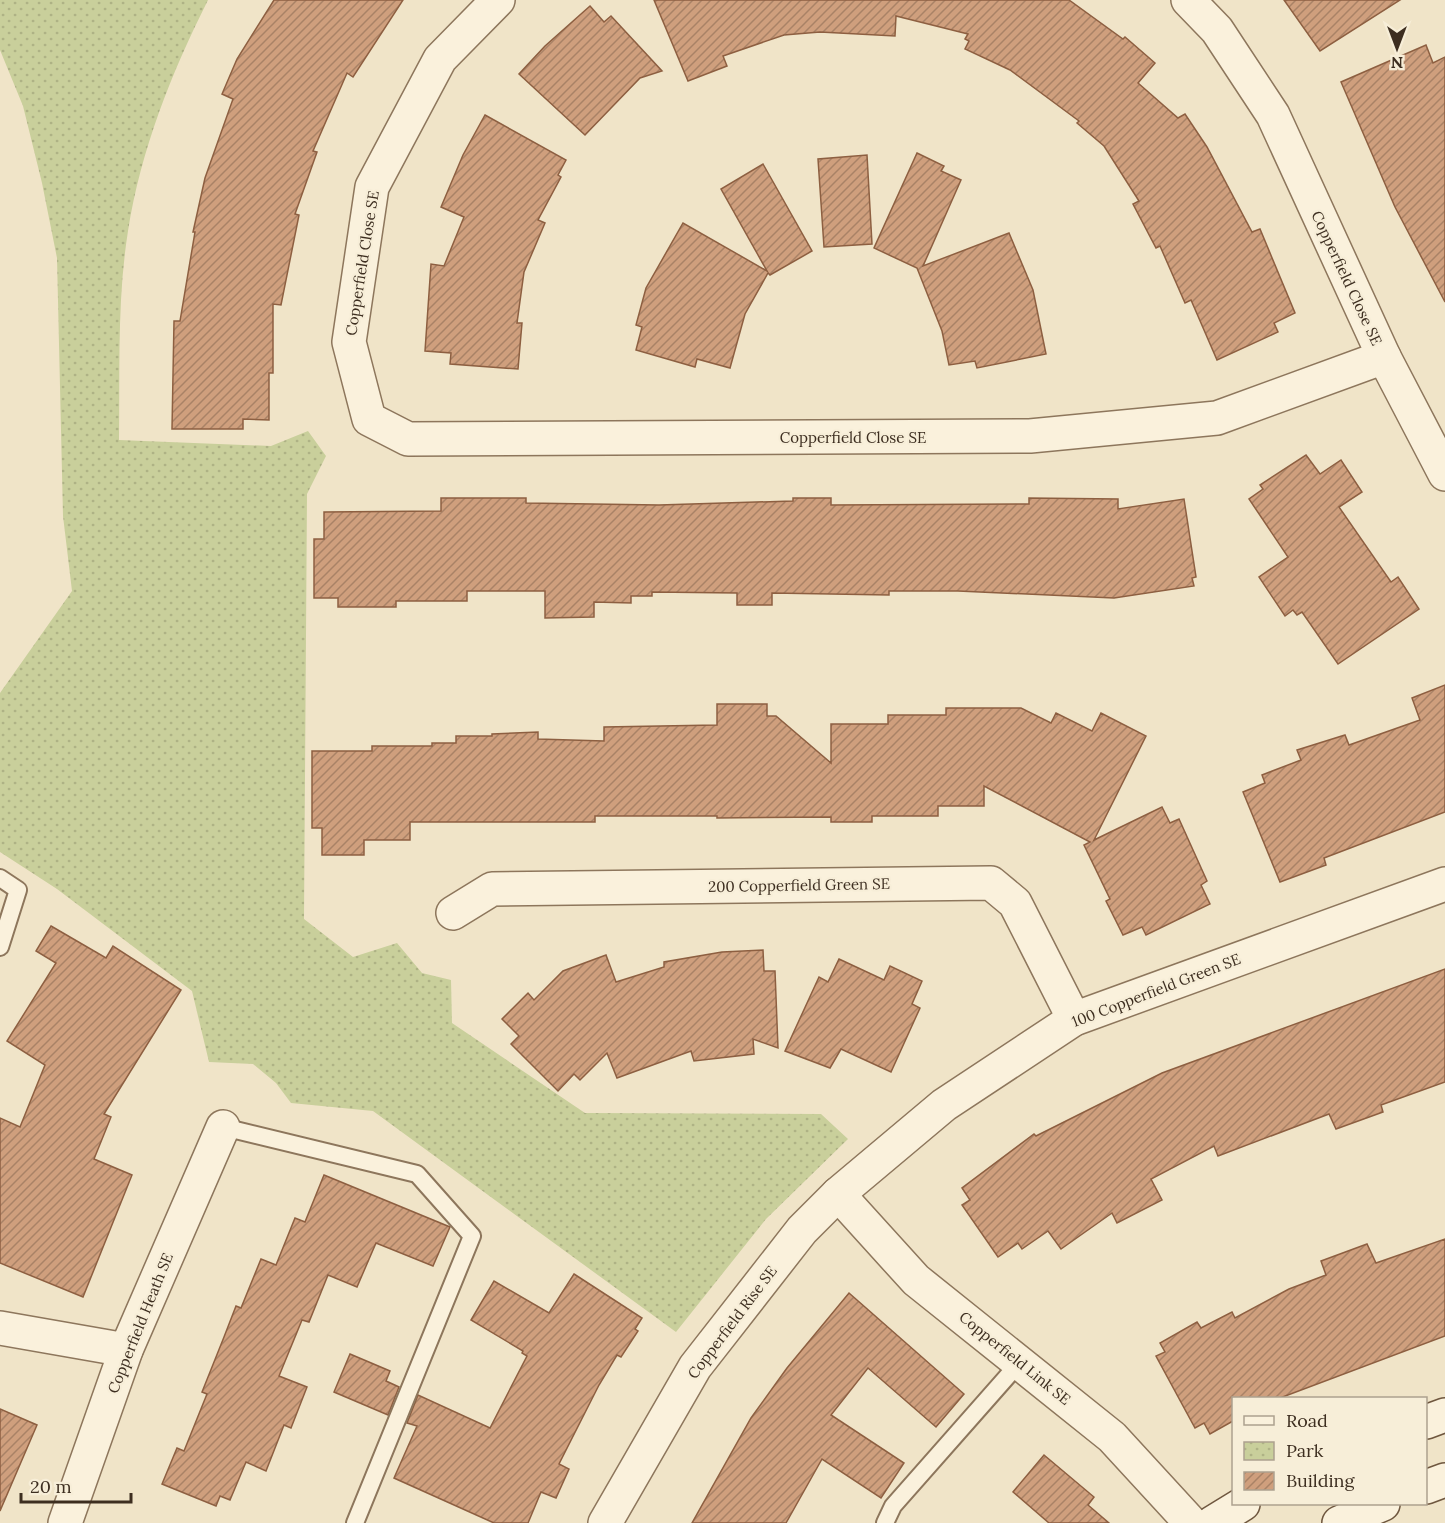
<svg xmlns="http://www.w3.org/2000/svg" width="1445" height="1523" viewBox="0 0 1445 1523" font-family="Lora,serif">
	<defs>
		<pattern id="park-dots" width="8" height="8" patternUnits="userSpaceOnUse" patternTransform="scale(1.5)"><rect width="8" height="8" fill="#c9cf9b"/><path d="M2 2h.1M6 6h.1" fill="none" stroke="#aeb285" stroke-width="1.8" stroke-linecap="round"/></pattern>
		<pattern id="building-hatch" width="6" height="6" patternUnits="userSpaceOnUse" patternTransform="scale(1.5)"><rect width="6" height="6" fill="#cf9f7d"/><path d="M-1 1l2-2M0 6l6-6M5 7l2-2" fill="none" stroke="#a98266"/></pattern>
	</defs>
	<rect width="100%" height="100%" fill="#f0e4c8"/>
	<path fill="url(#park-dots)" d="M 0,0 L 208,0 C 171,74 141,149 128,231 C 117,300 120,370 119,440 L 271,446 L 308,431 L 326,456 L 307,494 L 304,919 L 353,957 L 397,943 L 422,973 L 451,980 L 452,1023 L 585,1113 L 821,1114 L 848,1139 L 766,1219 L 676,1332 L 373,1111 L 291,1103 L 276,1083 L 253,1064 L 209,1062 L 192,991 L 57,889 L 0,852 L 0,693 L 72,591 L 63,516 L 57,258 L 42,183 L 23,106 L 0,50 Z"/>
	<g fill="url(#building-hatch)" stroke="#8d5f41" stroke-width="1.5">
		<path d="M 274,0 L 403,0 L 353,77 L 347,73 L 313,151 L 317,152 L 295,214 L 299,215 L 281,305 L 273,304 L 273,373 L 269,373 L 269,420 L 243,419 L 243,429 L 172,429 L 174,321 L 180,321 L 195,232 L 193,232 L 205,178 L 233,99 L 222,94 L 237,59 Z"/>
		<path d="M 654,0 L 1069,0 L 1123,39 L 1125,37 L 1155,63 L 1138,83 L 1178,118 L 1185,114 L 1207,147 L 1252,232 L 1260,229 L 1295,313 L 1274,323 L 1278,332 L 1217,360 L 1191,300 L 1185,303 L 1160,246 L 1156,248 L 1133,204 L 1139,201 L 1104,146 L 1077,123 L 1079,121 L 1010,70 L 965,49 L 969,41 L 965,39 L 968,34 L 896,16 L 895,36 L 820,32 L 784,35 L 723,56 L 727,66 L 688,81 Z"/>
		<path d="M 1284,0 L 1400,0 L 1320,51 Z"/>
		<path d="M 590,6 L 604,22 L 611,16 L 662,71 L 640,78 L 585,135 L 519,74 L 545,46 Z"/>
		<path d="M 1426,45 L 1433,63 L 1445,57 L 1445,302 L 1395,207 L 1341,82 Z"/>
		<path d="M 485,115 L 566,160 L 558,175 L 561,177 L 538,220 L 545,223 L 524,272 L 517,323 L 522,323 L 518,369 L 450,364 L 451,353 L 425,351 L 431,264 L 444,266 L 464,217 L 441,207 L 463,155 Z"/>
		<path d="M 917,153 L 944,166 L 941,171 L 961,180 L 923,266 L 1009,233 L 1033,290 L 1046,354 L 977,368 L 975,361 L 949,365 L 942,331 L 917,268 L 874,248 Z"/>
		<path d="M 867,155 L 872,244 L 824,247 L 818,159 Z"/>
		<path d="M 763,164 L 812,251 L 770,275 L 768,273 L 745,314 L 730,368 L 697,359 L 695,367 L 636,350 L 642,327 L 636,325 L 646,288 L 683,223 L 767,271 L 721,189 Z"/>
		<path d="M 1306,455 L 1320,474 L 1341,460 L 1362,492 L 1339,507 L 1391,582 L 1398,577 L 1419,609 L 1338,664 L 1302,612 L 1297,615 L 1293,610 L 1285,616 L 1259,577 L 1288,557 L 1249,499 L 1263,489 L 1260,485 Z"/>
		<path d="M 441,498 L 526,498 L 526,503 L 659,505 L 793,501 L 793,498 L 831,498 L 831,505 L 1029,504 L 1029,498 L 1118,499 L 1118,509 L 1184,499 L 1196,577 L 1192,578 L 1194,586 L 1114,598 L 958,591 L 889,591 L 889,595 L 772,593 L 772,605 L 737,605 L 737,593 L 652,592 L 652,596 L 631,596 L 631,603 L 594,602 L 594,617 L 545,618 L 545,591 L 467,591 L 467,601 L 396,601 L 396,607 L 338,607 L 338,598 L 314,598 L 314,539 L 324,539 L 324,512 L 441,511 Z"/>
		<path d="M 1445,685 L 1445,812 L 1324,858 L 1326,865 L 1280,882 L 1243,792 L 1265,783 L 1262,775 L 1301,760 L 1297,750 L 1345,735 L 1349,745 L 1420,720 L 1412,698 Z"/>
		<path d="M 717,704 L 767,704 L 767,716 L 776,716 L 831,763 L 831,724 L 888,724 L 888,715 L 946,715 L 946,708 L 1021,708 L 1051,723 L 1056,713 L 1092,731 L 1101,713 L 1146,736 L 1094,840 L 1162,807 L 1170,823 L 1179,819 L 1207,881 L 1201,885 L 1210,904 L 1146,935 L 1142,927 L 1123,935 L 1106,901 L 1110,899 L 1084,845 L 1090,842 L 984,786 L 984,806 L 938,806 L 938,816 L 872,816 L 872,822 L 831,822 L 831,817 L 717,818 L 717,816 L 595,816 L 595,822 L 410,822 L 410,840 L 364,840 L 364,855 L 322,855 L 322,828 L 312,828 L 312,751 L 372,751 L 372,746 L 432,746 L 432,743 L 456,743 L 456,736 L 492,736 L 492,734 L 538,732 L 538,739 L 604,741 L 604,727 L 717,725 Z"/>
		<path d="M 51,926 L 106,958 L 113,946 L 181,990 L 104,1114 L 111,1117 L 94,1159 L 132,1175 L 83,1297 L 0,1263 L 0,1118 L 20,1127 L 45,1065 L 7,1041 L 56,963 L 36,951 Z"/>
		<path d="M 763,950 L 764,971 L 775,971 L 778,1048 L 753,1039 L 754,1054 L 694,1061 L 691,1051 L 617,1078 L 607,1053 L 580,1080 L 574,1074 L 558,1091 L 511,1044 L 519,1036 L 502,1019 L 528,993 L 534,1000 L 563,971 L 606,955 L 616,982 L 664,967 L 664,962 L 722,952 Z"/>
		<path d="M 839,959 L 884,980 L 890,966 L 922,981 L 912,1004 L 920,1008 L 891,1072 L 841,1049 L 830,1068 L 785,1051 L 819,977 L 828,982 Z"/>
		<path d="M 1445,969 L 1445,1082 L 1381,1105 L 1383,1112 L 1336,1129 L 1329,1114 L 1218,1156 L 1214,1146 L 1151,1179 L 1162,1200 L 1117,1223 L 1112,1213 L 1061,1249 L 1048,1231 L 1022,1249 L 1018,1243 L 998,1257 L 962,1205 L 970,1200 L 962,1188 L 1034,1134 L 1036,1136 L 1162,1073 Z"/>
		<path d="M 324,1175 L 450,1227 L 433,1266 L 376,1243 L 357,1287 L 328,1275 L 309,1322 L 302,1320 L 279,1376 L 307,1387 L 291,1428 L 284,1425 L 266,1471 L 246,1462 L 230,1500 L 220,1496 L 216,1506 L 162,1484 L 177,1448 L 184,1451 L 207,1394 L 202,1392 L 224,1337 L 236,1306 L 241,1308 L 261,1259 L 276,1265 L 295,1218 L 305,1222 Z"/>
		<path d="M 1445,1239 L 1445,1336 L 1280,1398 L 1233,1398 L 1233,1421 L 1210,1434 L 1204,1423 L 1195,1428 L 1156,1356 L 1165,1352 L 1160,1343 L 1197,1322 L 1201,1328 L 1232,1312 L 1235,1318 L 1289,1289 L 1326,1275 L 1321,1261 L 1367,1244 L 1376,1263 Z"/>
		<path d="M 574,1274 L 642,1318 L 635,1329 L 638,1331 L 621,1357 L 617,1355 L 599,1385 L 559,1464 L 569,1469 L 556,1498 L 541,1492 L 528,1523 L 494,1523 L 394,1478 L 417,1426 L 407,1423 L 418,1395 L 490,1428 L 527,1356 L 522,1353 L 523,1351 L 471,1320 L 494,1281 L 549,1313 Z"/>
		<path d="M 849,1293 L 964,1394 L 936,1427 L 868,1368 L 831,1415 L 904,1463 L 881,1498 L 822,1459 L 786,1523 L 692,1523 L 751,1418 L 787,1368 Z"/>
		<path d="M 350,1354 L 390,1371 L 386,1381 L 399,1387 L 388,1415 L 334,1392 Z"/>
		<path d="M 0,1409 L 37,1425 L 0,1511 Z"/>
		<path d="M 1044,1455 L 1094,1497 L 1088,1505 L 1109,1523 L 1049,1523 L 1013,1492 Z"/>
	</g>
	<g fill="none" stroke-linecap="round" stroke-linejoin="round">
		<defs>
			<g id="lane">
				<path d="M 0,878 L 18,890 L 0,947"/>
				<path d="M 223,1127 L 417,1174 L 472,1236 L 355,1523"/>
				<path d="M 885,1523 L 893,1506 L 1020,1362"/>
			</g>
			<g id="street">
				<path d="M 498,0 L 440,59 L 372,187 L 349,342 L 369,419 L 408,439 L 1030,436 L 1217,418 L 1384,357 L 1273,115 L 1217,30 L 1188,0"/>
				<path d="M 1384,357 L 1445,474"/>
				<path d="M 453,913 L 492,889 L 991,883 L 1015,903 L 1074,1019"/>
				<path d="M 838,1194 L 916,1280 L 1112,1437 L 1191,1523"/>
				<path d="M 0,1328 L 126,1350"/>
				<path d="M 65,1523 L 126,1350 L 223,1127"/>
				<path d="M 605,1523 L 695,1367 L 802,1230 L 838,1194 L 944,1105 L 1074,1019 L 1445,884"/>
			</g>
			<g id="secondary">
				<path d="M 1426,1422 L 1445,1415"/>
				<path d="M 1426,1487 L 1445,1480"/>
				<path d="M 1212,1523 L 1243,1504"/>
				<path d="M 1339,1523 L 1383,1504"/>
			</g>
		</defs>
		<use href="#lane" stroke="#8d765c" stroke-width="20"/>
		<use href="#street" stroke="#8d765c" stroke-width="36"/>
		<use href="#secondary" stroke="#6f573f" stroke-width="36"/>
		<use href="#lane" stroke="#faf1dc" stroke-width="16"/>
		<use href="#street" stroke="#faf1dc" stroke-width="33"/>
		<use href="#secondary" stroke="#faf1dc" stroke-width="33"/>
	</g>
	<g text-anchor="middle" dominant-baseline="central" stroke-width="4.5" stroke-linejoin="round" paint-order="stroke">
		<g font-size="15" fill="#3d2e20" stroke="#f7eed8">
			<text transform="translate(362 263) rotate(-81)">Copperfield Close SE</text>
			<text transform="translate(1347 278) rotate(65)">Copperfield Close SE</text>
			<text x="853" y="437">Copperfield Close SE</text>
			<text transform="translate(799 885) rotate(-1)">200 Copperfield Green SE</text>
			<text transform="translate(1156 990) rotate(-21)">100 Copperfield Green SE</text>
			<text transform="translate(732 1322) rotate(-53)">Copperfield Rise SE</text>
			<text transform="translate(140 1323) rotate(-68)">Copperfield Heath SE</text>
			<text transform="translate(1015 1358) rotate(39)">Copperfield Link SE</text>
		</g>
	</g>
	<rect x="1232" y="1397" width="195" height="108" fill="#f7eed8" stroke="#ada18e" stroke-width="1.5"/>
	<rect x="1244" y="1416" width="30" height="9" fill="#faf1dc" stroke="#ada18e" stroke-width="1.5"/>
	<text x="1286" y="1427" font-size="18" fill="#3d2e20">Road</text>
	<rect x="1244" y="1442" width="30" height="18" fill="url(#park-dots)" stroke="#ada18e" stroke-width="1.5"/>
	<text x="1286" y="1457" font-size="18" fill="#3d2e20">Park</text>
	<rect x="1244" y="1472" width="30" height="18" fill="url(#building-hatch)" stroke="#ada18e" stroke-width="1.5"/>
	<text x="1286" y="1487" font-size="18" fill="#3d2e20">Building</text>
	<g transform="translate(1397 48) rotate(180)" stroke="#f7eed8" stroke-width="4.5" paint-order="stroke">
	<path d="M0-4.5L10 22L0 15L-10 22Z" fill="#3d2e20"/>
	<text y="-9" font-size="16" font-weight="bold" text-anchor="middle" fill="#3d2e20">N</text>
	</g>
	<path d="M21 1493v9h110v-9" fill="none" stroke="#3d2e20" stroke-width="3"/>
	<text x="30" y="1493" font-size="18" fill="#3d2e20" stroke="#f7eed8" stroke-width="4.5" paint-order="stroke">20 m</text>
</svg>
